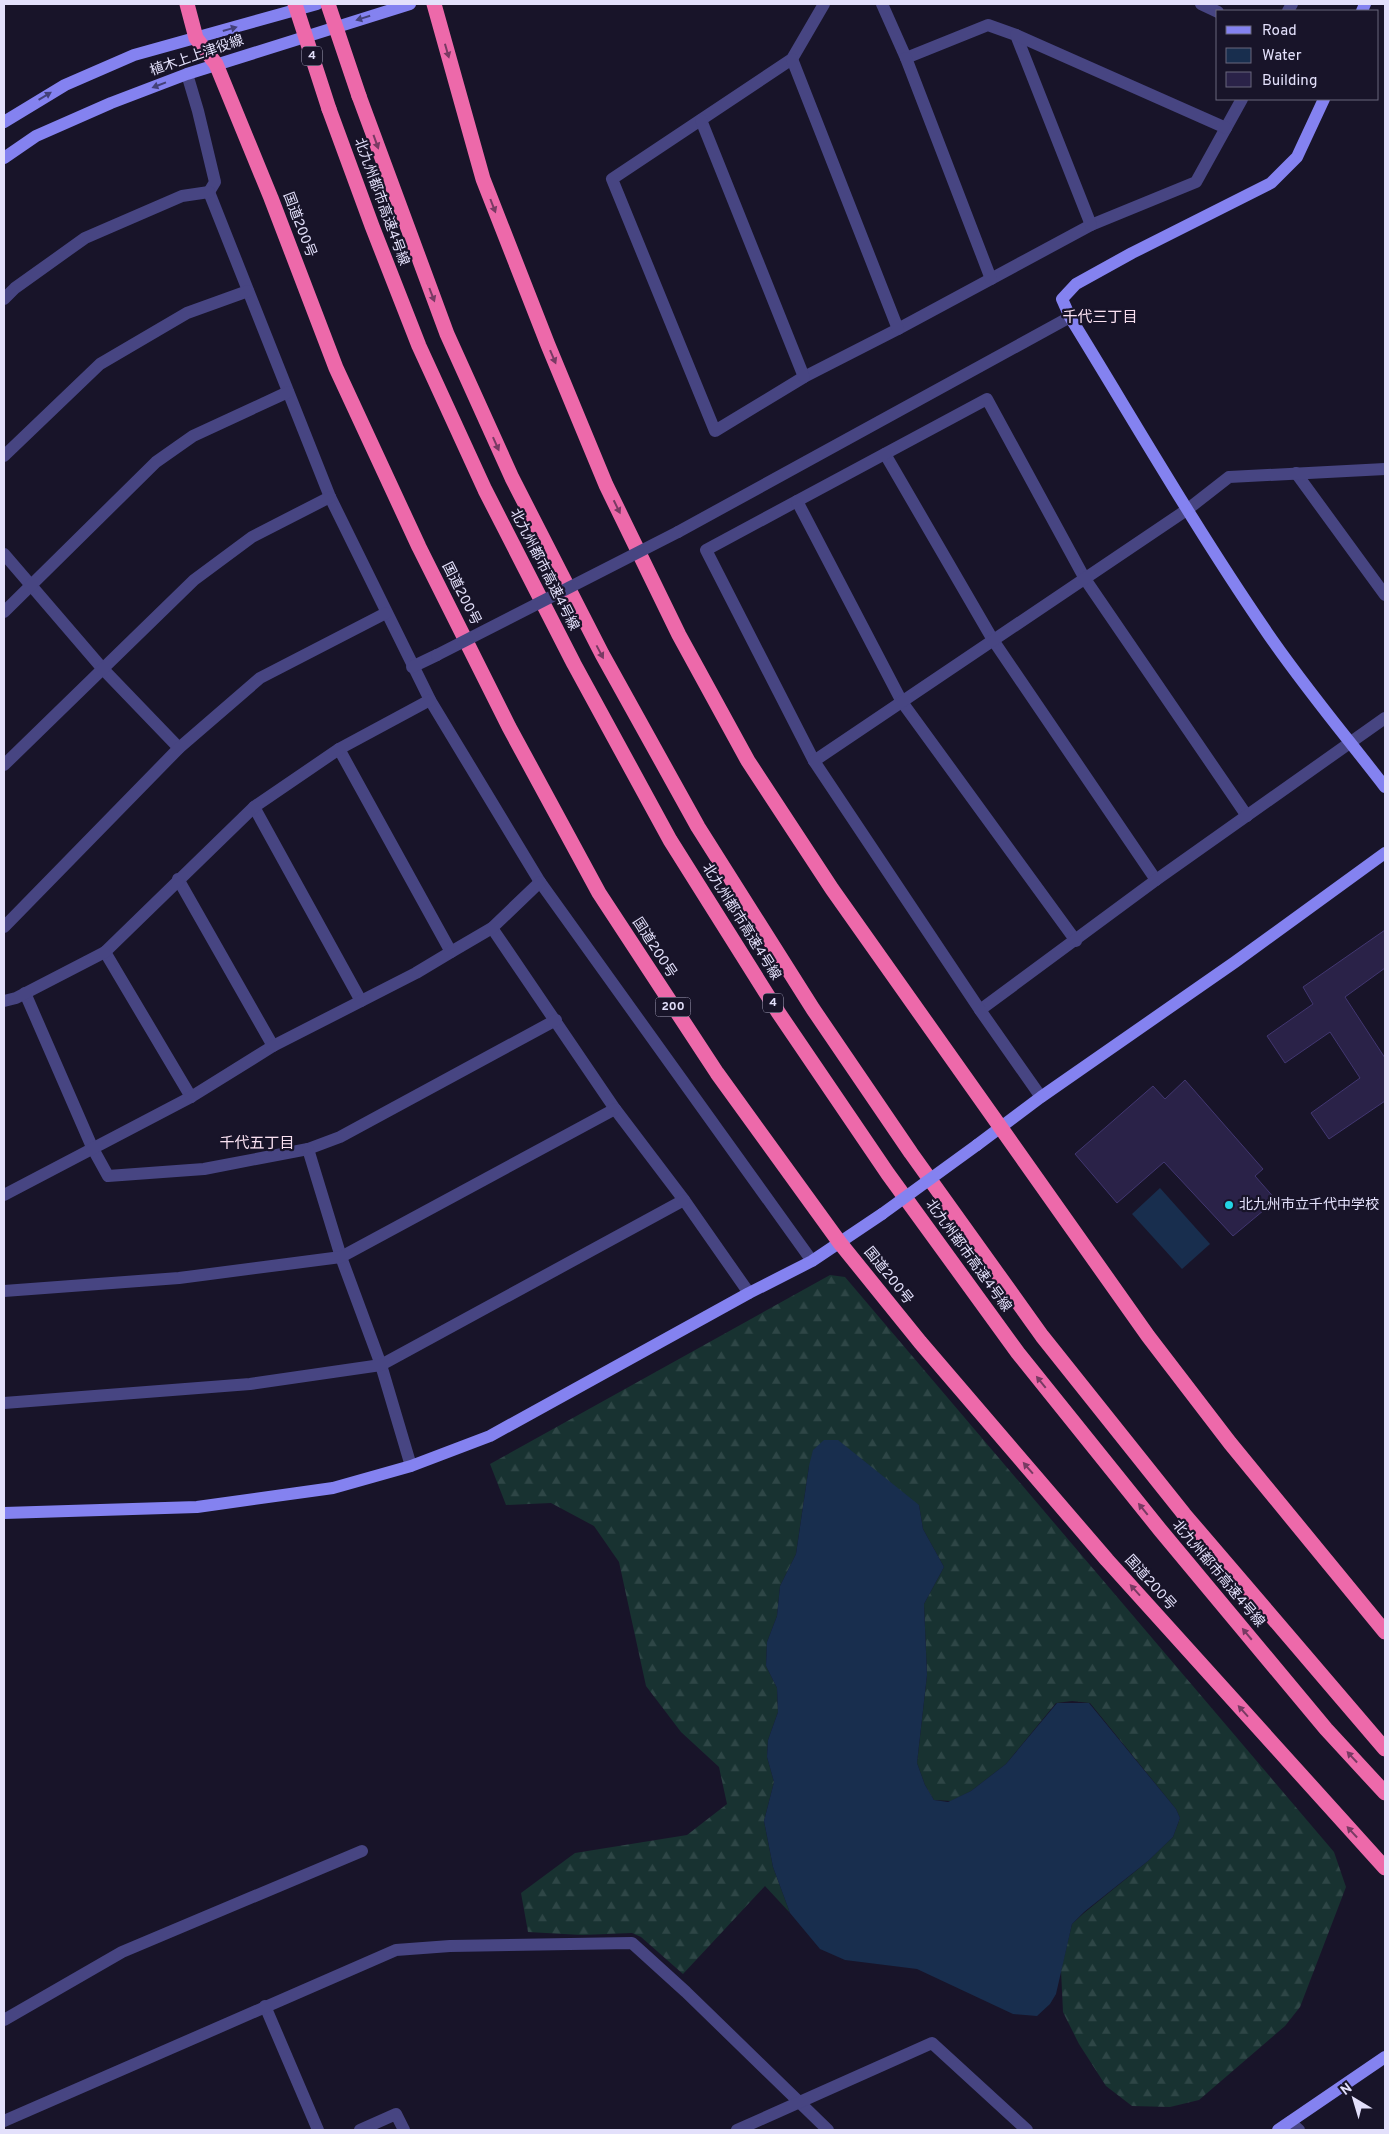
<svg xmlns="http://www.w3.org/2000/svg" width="1389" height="2134" viewBox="0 0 1389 2134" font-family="Overpass,'Noto Sans JP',sans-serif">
	<defs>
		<pattern id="forest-firs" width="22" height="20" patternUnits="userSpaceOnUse" patternTransform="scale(1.25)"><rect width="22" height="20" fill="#183231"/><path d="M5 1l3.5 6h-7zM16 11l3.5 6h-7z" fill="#2e4646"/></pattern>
	</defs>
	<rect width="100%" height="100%" fill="#181429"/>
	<path fill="url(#forest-firs)" d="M 830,1275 L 845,1277 L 1334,1852 L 1346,1887 L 1300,2007 L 1285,2026 L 1199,2100 L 1170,2107 L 1132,2106 L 1106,2086 L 1079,2044 L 1063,2012 L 1061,1970 L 1072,1924 L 1084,1913 L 1148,1861 L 1173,1837 L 1180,1818 L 1176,1809 L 1090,1703 L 1072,1701 L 1056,1703 L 1006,1764 L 971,1791 L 951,1801 L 934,1800 L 925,1785 L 917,1763 L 927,1675 L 924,1604 L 944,1567 L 923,1529 L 919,1505 L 809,1466 L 796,1554 L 780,1586 L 777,1616 L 767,1642 L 766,1666 L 777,1688 L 778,1712 L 768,1740 L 767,1757 L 774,1782 L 764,1821 L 773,1867 L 790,1913 L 765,1886 L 683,1974 L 641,1937 L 632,1933 L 582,1935 L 528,1932 L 521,1893 L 575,1853 L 687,1835 L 727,1804 L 719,1767 L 681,1732 L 646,1686 L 619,1562 L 594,1526 L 551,1503 L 506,1505 L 490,1464 Z"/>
	<g fill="#182e4e">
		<path d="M 1160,1188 L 1210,1244 L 1182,1269 L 1132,1214 Z"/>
		<path d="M 824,1440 L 838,1440 L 919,1505 L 923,1529 L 944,1567 L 924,1604 L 927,1675 L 917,1763 L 925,1785 L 934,1800 L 948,1802 L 971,1791 L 1006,1764 L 1057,1703 L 1089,1703 L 1176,1809 L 1180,1818 L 1173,1837 L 1148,1861 L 1084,1912 L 1072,1924 L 1056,1994 L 1050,2004 L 1037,2016 L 1013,2014 L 917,1969 L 845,1960 L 820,1949 L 790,1913 L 773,1867 L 764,1821 L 774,1782 L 767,1757 L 768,1740 L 778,1712 L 777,1688 L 766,1666 L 767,1642 L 777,1616 L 780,1586 L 796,1554 L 809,1466 L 813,1450 Z"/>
	</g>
	<g fill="#2a2248" stroke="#423771">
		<path d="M 1385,930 L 1385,968 L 1345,997 L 1385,1058 L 1385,1101 L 1329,1139 L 1311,1113 L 1360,1078 L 1330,1032 L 1285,1063 L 1267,1036 L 1313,1004 L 1303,987 Z"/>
		<path d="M 1185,1080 L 1263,1169 L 1255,1176 L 1276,1200 L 1233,1236 L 1164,1162 L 1117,1203 L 1075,1154 L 1153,1086 L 1165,1099 Z"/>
	</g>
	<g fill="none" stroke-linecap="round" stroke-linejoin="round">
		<g stroke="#474582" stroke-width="12">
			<path d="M 824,4 L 792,59 L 612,179 L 715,431 L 804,377 L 898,329 L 1091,225 L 1196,182 L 1242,99"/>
			<path d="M 882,4 L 906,58 L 988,25 L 1016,35 L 1091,225"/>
			<path d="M 1201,4 L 1218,12"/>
			<path d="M 1288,11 L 1292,4"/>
			<path d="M 1016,35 L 1226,128"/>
			<path d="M 906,58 L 991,279"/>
			<path d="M 792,59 L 898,329"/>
			<path d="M 187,74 L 198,111 L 215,182 L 209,192"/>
			<path d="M 701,120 L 804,377"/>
			<path d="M 209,192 L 330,497 L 430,700 L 540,882 L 812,1261"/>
			<path d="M 4,299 L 15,288 L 85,238 L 182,196 L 209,192"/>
			<path d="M 885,454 L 993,640 L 1156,880"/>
			<path d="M 4,456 L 100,364 L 187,313 L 248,291"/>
			<path d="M 1296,473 L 1385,595"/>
			<path d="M 797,501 L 706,550 L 814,761"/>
			<path d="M 678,532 L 1070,317"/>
			<path d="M 4,554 L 102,668 L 179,748"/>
			<path d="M 4,612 L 156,462 L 193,436 L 288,392"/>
			<path d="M 412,667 L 437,655"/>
			<path d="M 339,749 L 451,952"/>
			<path d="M 4,765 L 194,580 L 252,537 L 330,497"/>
			<path d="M 254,807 L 361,1001"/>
			<path d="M 178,879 L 273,1046"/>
			<path d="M 4,927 L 179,748 L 260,678 L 386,613"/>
			<path d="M 492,928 L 615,1109 L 684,1200 L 749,1293"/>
			<path d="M 1076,941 L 902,702 L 797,501 L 987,399 L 1085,579 L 1247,816"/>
			<path d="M 105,952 L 191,1097"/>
			<path d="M 25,993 L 92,1147 L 108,1176 L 204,1169 L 308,1149 L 340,1137 L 556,1020"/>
			<path d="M 4,1001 L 16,998 L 105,952 L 254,807 L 339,749 L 430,700"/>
			<path d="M 980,1010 L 1156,880 L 1385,718"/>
			<path d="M 1041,1097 L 980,1010 L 814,761 L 1188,509 L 1229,477 L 1385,469"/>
			<path d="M 308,1149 L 341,1257 L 381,1365 L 411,1466"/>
			<path d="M 4,1195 L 191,1097 L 273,1046 L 416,973 L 451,952 L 492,928 L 540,882"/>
			<path d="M 4,1291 L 179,1278 L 341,1257 L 615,1109"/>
			<path d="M 4,1403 L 250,1384 L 381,1365 L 684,1200"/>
			<path d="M 265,2006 L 318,2130"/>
			<path d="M 4,2020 L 122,1952 L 362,1851"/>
			<path d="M 4,2121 L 396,1950 L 450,1946 L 632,1943 L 686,1992 L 828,2130"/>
			<path d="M 1290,2122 L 1299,2130"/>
			<path d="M 360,2130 L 396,2114 L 404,2130"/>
			<path d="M 737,2130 L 932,2043 L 1027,2130"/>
		</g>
		<g stroke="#8482f0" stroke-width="12">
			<path d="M 1362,11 L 1365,4"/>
			<path d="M 1324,99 L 1297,157 L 1271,183 L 1132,253 L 1076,284 L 1062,299 L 1070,317 C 1134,421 1195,527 1264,628 C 1301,683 1345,735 1385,787"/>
			<path d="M 4,122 L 65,85 L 134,55 L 317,4"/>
			<path d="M 4,158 L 36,136 L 111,103 L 187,74 L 410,4"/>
			<path d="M 977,1145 L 1041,1097 L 1235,962 L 1385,853"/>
			<path d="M 4,1513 L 197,1507 L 333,1488 L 411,1466 L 490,1436 L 749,1293 L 812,1261 L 882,1214"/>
			<path d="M 1278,2130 L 1385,2057"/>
		</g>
		<g stroke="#ed69aa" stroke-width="15">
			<path d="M 187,4 L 196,38 L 216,64 L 271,198 L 336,368 L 419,547 L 509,727 L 599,893 L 717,1073 L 840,1243 L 920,1342 L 1107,1560 L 1385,1868"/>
			<path d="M 434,4 L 483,179 L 548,345 L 606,485 L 679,635 L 748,761 L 832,889 L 1148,1336 L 1230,1443 L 1385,1632"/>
			<path d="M 359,96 L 447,334 L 512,478 L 602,654 L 698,827 L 813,1009 L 911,1153 L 1042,1336 L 1184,1514 L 1385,1749"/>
			<path d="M 329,109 L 372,226 L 419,346 L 485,490 L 574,664 L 670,840 L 778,1012 L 888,1174 L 1018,1353 L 1161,1531 L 1326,1729 L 1385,1793"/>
		</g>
		<path stroke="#474582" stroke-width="12" d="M 437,655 L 678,532"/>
		<path stroke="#8482f0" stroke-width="12" d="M 882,1214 L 977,1145"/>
		<g stroke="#ed69aa" stroke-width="15">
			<path d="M 295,4 L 329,109"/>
			<path d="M 328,4 L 359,96"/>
		</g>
	</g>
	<defs><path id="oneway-solid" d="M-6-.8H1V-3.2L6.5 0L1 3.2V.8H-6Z" transform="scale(1.25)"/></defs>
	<g fill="#434079">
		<use href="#oneway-solid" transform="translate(363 18) rotate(163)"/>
		<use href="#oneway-solid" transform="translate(230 29) rotate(-16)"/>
		<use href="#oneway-solid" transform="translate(159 85) rotate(159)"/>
		<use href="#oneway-solid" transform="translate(45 96) rotate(-31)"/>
	</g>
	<g fill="#783a63">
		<use href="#oneway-solid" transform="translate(447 51) rotate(74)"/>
		<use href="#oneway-solid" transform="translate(376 142) rotate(70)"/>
		<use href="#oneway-solid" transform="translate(493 206) rotate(69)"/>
		<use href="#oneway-solid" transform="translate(432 295) rotate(69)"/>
		<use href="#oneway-solid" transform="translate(553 357) rotate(67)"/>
		<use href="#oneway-solid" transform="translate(496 444) rotate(66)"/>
		<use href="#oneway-solid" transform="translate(617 507) rotate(64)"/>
		<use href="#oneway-solid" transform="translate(600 652) rotate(62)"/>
		<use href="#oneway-solid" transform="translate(1041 1382) rotate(-129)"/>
		<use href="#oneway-solid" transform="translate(1028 1468) rotate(-131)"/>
		<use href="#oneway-solid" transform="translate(1143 1509) rotate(-129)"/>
		<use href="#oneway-solid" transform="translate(1135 1590) rotate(-132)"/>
		<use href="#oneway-solid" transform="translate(1247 1634) rotate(-130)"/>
		<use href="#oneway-solid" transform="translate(1243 1711) rotate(-132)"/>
		<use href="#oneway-solid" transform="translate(1352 1757) rotate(-133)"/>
		<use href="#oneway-solid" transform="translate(1352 1832) rotate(-133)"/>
	</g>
	<circle fill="#23d3e4" stroke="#181429" stroke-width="2" cx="1229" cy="1205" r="5"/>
	<g text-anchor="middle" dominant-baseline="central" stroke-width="4.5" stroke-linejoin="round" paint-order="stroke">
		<g fill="#181429" stroke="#a6a3bc" stroke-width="1">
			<rect x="302" y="46.5" width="20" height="19" rx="4"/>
			<rect x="763" y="993.5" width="20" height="19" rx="4"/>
			<rect x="655.5" y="997.5" width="35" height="19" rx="4"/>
		</g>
		<g font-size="12" font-weight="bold" fill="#e3e0fb">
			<text x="312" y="56">4</text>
			<text x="773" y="1003">4</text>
			<text x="673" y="1007">200</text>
		</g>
		<g font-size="14" fill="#e3e0fb" stroke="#181429">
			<text transform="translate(197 56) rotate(-19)">植木上上津役線</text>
			<text transform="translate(381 202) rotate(70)">北九州都市高速4号線</text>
			<text transform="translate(299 225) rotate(69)">国道200号</text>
			<text transform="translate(544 570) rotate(63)">北九州都市高速4号線</text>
			<text transform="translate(461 594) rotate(63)">国道200号</text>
			<text transform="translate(741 922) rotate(58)">北九州都市高速4号線</text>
			<text transform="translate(654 948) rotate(57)">国道200号</text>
			<text transform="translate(968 1256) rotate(54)">北九州都市高速4号線</text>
			<text transform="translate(888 1276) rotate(51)">国道200号</text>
			<text transform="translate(1218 1574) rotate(50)">北九州都市高速4号線</text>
			<text transform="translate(1150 1583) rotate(48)">国道200号</text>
		</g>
		<g font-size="14" fill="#e3e0fb" stroke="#181429" text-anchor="start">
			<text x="1239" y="1205">北九州市立千代中学校</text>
		</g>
		<g font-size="15" fill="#fbe2f2" stroke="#181429">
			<text x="1100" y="318">千代三丁目</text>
			<text x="257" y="1144">千代五丁目</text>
		</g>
	</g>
	<rect width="1389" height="2134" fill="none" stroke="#e3e0fb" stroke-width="10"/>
	<rect x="1216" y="10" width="162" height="90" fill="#181429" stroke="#69667d"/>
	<rect x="1226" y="26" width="25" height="8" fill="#8482f0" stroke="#69667d"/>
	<text x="1262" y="35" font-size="15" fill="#e3e0fb">Road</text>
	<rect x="1226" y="48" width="25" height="15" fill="#182e4e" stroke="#69667d"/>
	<text x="1262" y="60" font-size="15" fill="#e3e0fb">Water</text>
	<rect x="1226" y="72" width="25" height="15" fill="#2a2248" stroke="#69667d"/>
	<text x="1262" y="85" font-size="15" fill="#e3e0fb">Building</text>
	<g transform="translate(1354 2099) rotate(322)" stroke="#181429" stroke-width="4" paint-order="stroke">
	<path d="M0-4L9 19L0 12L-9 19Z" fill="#e3e0fb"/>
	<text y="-8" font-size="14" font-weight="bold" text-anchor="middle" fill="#e3e0fb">N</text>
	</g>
</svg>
